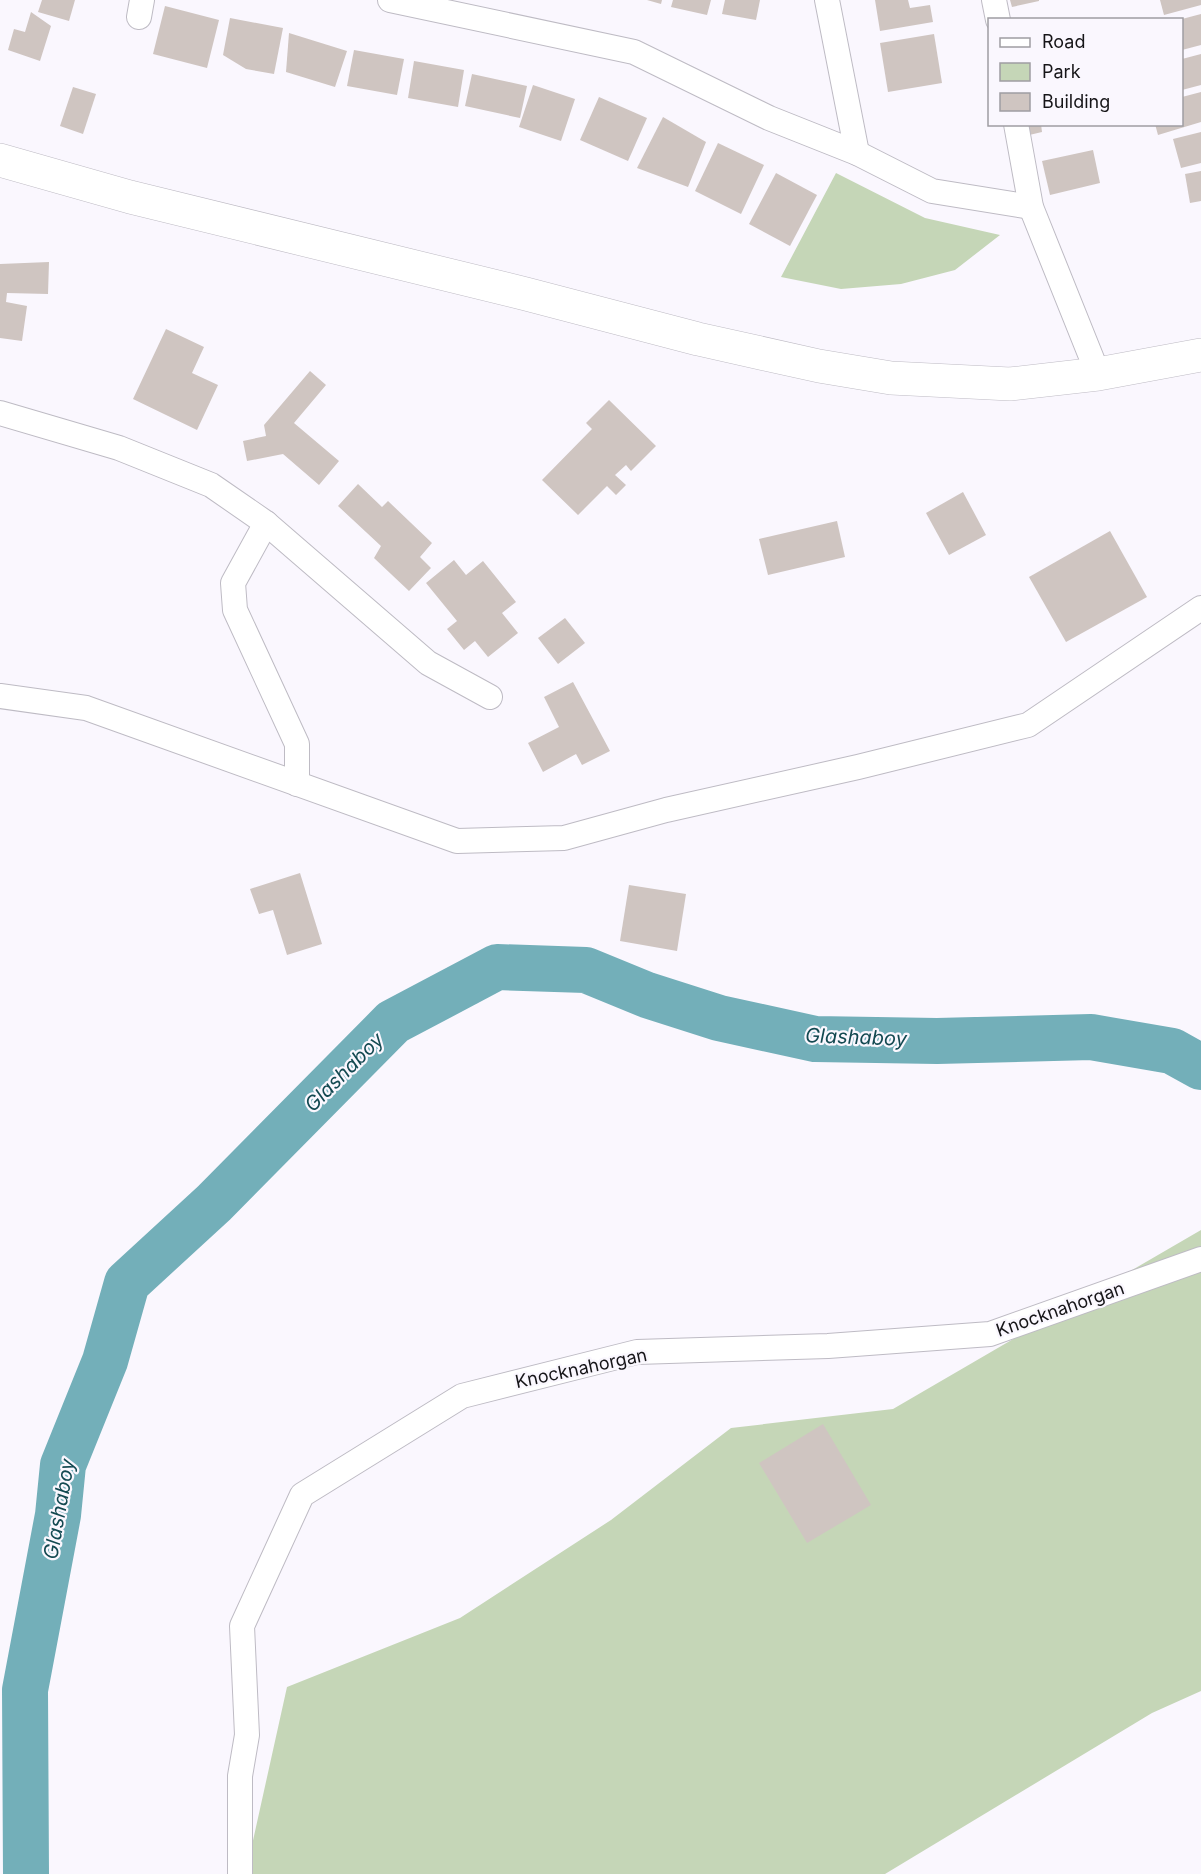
<svg xmlns="http://www.w3.org/2000/svg" width="1201" height="1874" viewBox="0 0 1201 1874" font-family="Inter,sans-serif">
	<rect width="100%" height="100%" fill="#faf7fe"/>
	<g fill="#c5d6b7">
		<path d="M 836,173 L 925,218 L 1000,235 L 955,270 L 901,284 L 841,289 L 781,277 Z"/>
		<path d="M 1201,1230 L 1201,1691 L 1152,1713 L 885,1874 L 248,1874 L 248,1863 L 287,1687 L 460,1618 L 611,1520 L 731,1428 L 893,1409 Z"/>
	</g>
	<g fill="none" stroke-linecap="round" stroke-linejoin="round">
		<path stroke="#73afb9" stroke-width="46" d="M 26,1874 L 25,1690 L 58,1515 L 63,1465 L 105,1361 L 127,1283 L 214,1203 L 393,1022 L 497,967 L 586,970 L 647,995 L 719,1018 L 815,1039 L 937,1041 L 1091,1037 L 1172,1051 L 1201,1067"/>
	</g>
	<g fill="#cfc5c1">
		<path d="M 42,0 L 75,0 L 69,21 L 38,12 Z"/>
		<path d="M 647,0 L 662,0 L 661,4 Z"/>
		<path d="M 673,0 L 711,0 L 707,15 L 671,7 Z"/>
		<path d="M 725,0 L 760,0 L 756,20 L 722,14 Z"/>
		<path d="M 875,0 L 908,0 L 910,8 L 930,5 L 933,22 L 880,31 Z"/>
		<path d="M 1010,0 L 1039,0 L 1039,1 L 1012,7 Z"/>
		<path d="M 1160,0 L 1201,0 L 1201,5 L 1164,15 Z"/>
		<path d="M 165,6 L 219,20 L 207,68 L 153,54 Z"/>
		<path d="M 31,12 L 51,26 L 40,61 L 8,50 L 14,29 L 25,32 Z"/>
		<path d="M 1201,14 L 1201,45 L 1182,50 L 1182,19 Z"/>
		<path d="M 230,18 L 283,28 L 274,74 L 246,69 L 223,55 Z"/>
		<path d="M 289,33 L 347,51 L 335,87 L 286,72 Z"/>
		<path d="M 934,34 L 942,83 L 888,92 L 880,43 Z"/>
		<path d="M 354,50 L 404,59 L 397,95 L 347,86 Z"/>
		<path d="M 1201,54 L 1201,85 L 1182,90 L 1182,59 Z"/>
		<path d="M 414,61 L 464,70 L 458,107 L 408,98 Z"/>
		<path d="M 472,74 L 527,86 L 520,118 L 465,106 Z"/>
		<path d="M 533,85 L 575,99 L 561,141 L 519,127 Z"/>
		<path d="M 73,87 L 96,94 L 83,134 L 60,126 Z"/>
		<path d="M 1201,92 L 1201,122 L 1158,135 L 1155,124 L 1182,124 L 1182,97 Z"/>
		<path d="M 599,97 L 647,118 L 628,161 L 580,140 Z"/>
		<path d="M 663,117 L 706,142 L 688,187 L 637,168 Z"/>
		<path d="M 1023,124 L 1041,124 L 1042,132 L 1025,136 Z"/>
		<path d="M 1201,132 L 1201,163 L 1181,168 L 1173,139 Z"/>
		<path d="M 718,143 L 764,165 L 741,214 L 695,191 Z"/>
		<path d="M 1093,150 L 1100,183 L 1050,195 L 1042,161 Z"/>
		<path d="M 1201,171 L 1201,201 L 1190,203 L 1185,174 Z"/>
		<path d="M 776,173 L 817,195 L 790,246 L 749,224 Z"/>
		<path d="M 49,262 L 48,294 L 7,293 L 6,302 L 27,306 L 22,341 L 0,338 L 0,264 Z"/>
		<path d="M 166,329 L 204,347 L 192,373 L 218,385 L 197,430 L 133,399 Z"/>
		<path d="M 310,371 L 326,385 L 294,423 L 339,461 L 319,485 L 283,454 L 247,461 L 243,441 L 266,436 L 264,425 Z"/>
		<path d="M 609,400 L 656,446 L 631,471 L 626,465 L 615,475 L 626,485 L 616,495 L 607,486 L 578,515 L 542,480 L 592,429 L 586,423 Z"/>
		<path d="M 358,484 L 382,507 L 388,501 L 432,543 L 420,557 L 431,568 L 409,591 L 374,558 L 381,546 L 338,506 Z"/>
		<path d="M 963,492 L 986,535 L 949,555 L 926,513 Z"/>
		<path d="M 837,521 L 845,557 L 768,575 L 759,539 Z"/>
		<path d="M 1110,531 L 1147,597 L 1066,642 L 1029,577 Z"/>
		<path d="M 454,560 L 466,575 L 483,561 L 516,602 L 502,613 L 518,633 L 488,657 L 475,641 L 464,650 L 447,629 L 457,621 L 426,583 Z"/>
		<path d="M 565,618 L 585,643 L 558,664 L 538,638 Z"/>
		<path d="M 573,682 L 610,751 L 582,765 L 576,754 L 543,772 L 528,743 L 559,727 L 544,697 Z"/>
		<path d="M 300,873 L 322,944 L 287,955 L 273,910 L 259,914 L 250,889 Z"/>
		<path d="M 629,885 L 686,894 L 677,951 L 620,941 Z"/>
		<path d="M 823,1424 L 871,1505 L 807,1543 L 759,1463 Z"/>
	</g>
	<g fill="none" stroke-linecap="round" stroke-linejoin="round">
		<defs>
			<g id="street">
				<path d="M 390,0 L 634,52 L 769,118 L 857,153 L 932,191 L 1031,207"/>
				<path d="M 827,0 L 857,153"/>
				<path d="M 994,0 L 998,20"/>
				<path d="M 139,17 L 142,0"/>
				<path d="M 1016,124 L 1031,207 L 1098,374"/>
				<path d="M 0,413 L 119,448 L 211,485 L 266,523 L 428,663 L 490,697"/>
				<path d="M 266,523 L 233,583 L 235,610 L 297,744 L 297,784"/>
				<path d="M 0,696 L 86,708 L 457,841 L 564,838 L 666,810 L 858,767 L 1028,725 L 1201,608"/>
				<path d="M 240,1874 L 240,1776 L 247,1735 L 242,1626 L 302,1495 L 462,1396 L 637,1352 L 828,1346 L 990,1334 L 1201,1259"/>
			</g>
			<path id="secondary" d="M 0,160 L 130,197 L 526,294 L 698,339 L 819,366 L 891,378 L 1010,384 L 1098,374 L 1201,355"/>
		</defs>
		<use href="#street" stroke="#bebbc4" stroke-width="26"/>
		<use href="#secondary" stroke="#bebbc4" stroke-width="34"/>
		<use href="#street" stroke="#fff" stroke-width="24"/>
		<use href="#secondary" stroke="#fff" stroke-width="33"/>
	</g>
	<g text-anchor="middle" dominant-baseline="central" stroke-width="4.5" stroke-linejoin="round" paint-order="stroke">
		<g font-size="18" fill="#161518" stroke="#faf7fe">
			<text transform="translate(1060 1309) rotate(-19)">Knocknahorgan</text>
			<text transform="translate(581 1368) rotate(-12)">Knocknahorgan</text>
		</g>
		<g font-size="20" font-style="italic" fill="#134951" stroke="#faf7fe">
			<text transform="translate(856 1037) rotate(2)">Glashaboy</text>
			<text transform="translate(344 1072) rotate(-45)">Glashaboy</text>
			<text transform="translate(59 1509) rotate(-80)">Glashaboy</text>
		</g>
	</g>
	<rect x="988" y="18" width="195" height="108" fill="#faf7fe" stroke="#9f9da2" stroke-width="1.5"/>
	<rect x="1000" y="38" width="30" height="9" fill="#ffffff" stroke="#9f9da2" stroke-width="1.5"/>
	<text x="1042" y="48" font-size="18" fill="#161518">Road</text>
	<rect x="1000" y="63" width="30" height="18" fill="#c5d6b7" stroke="#9f9da2" stroke-width="1.5"/>
	<text x="1042" y="78" font-size="18" fill="#161518">Park</text>
	<rect x="1000" y="93" width="30" height="18" fill="#cfc5c1" stroke="#9f9da2" stroke-width="1.5"/>
	<text x="1042" y="108" font-size="18" fill="#161518">Building</text>
</svg>
